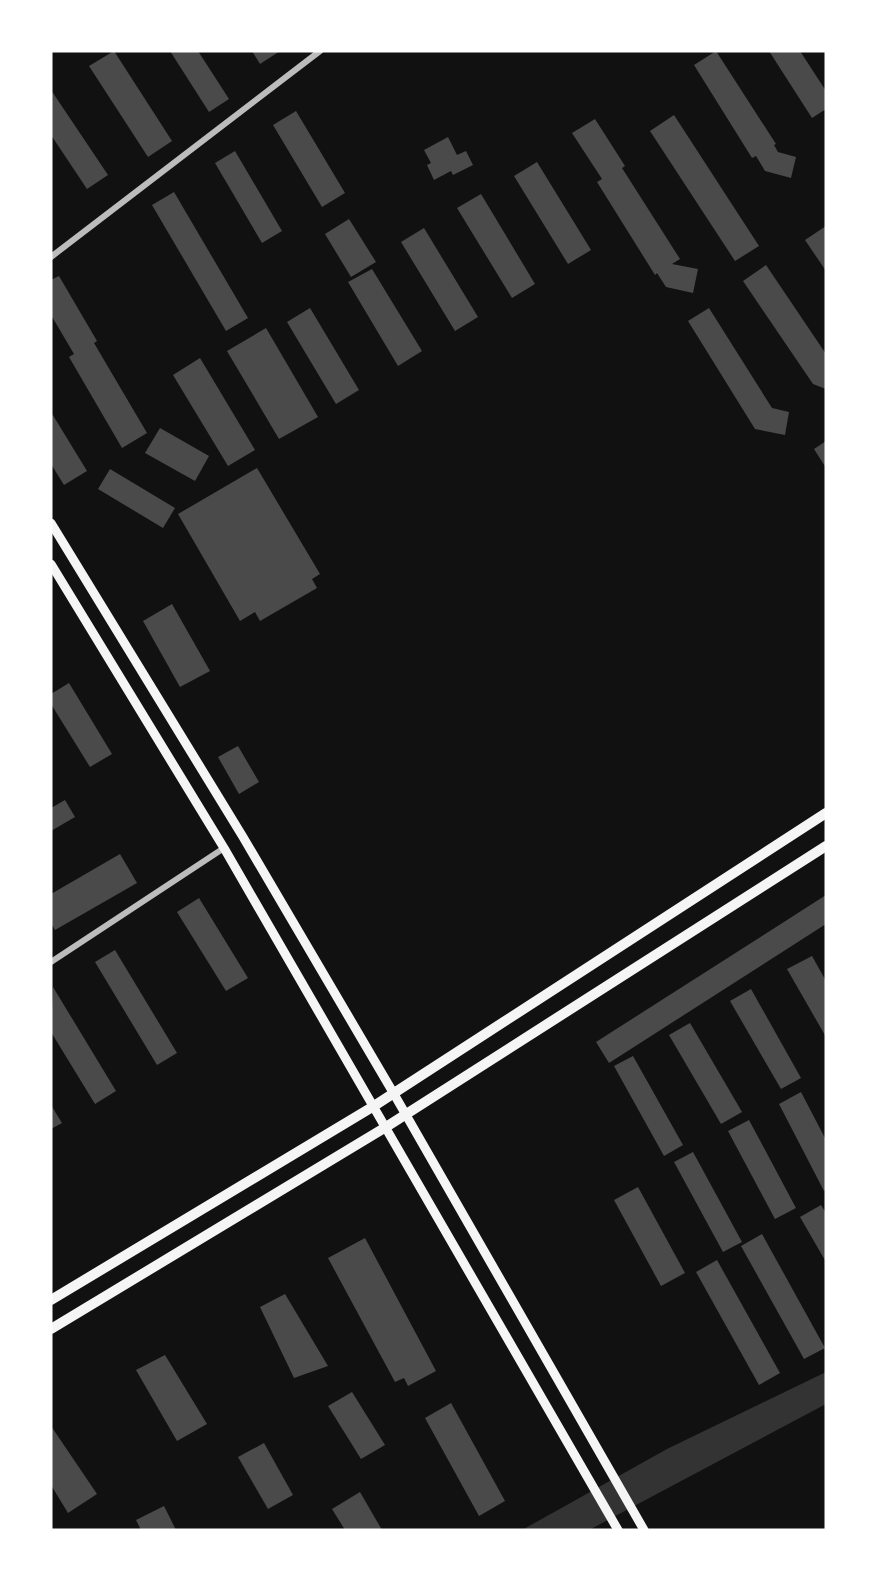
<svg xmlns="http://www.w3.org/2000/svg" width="877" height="1581" viewBox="0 0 877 1581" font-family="'Source Sans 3',sans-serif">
	<rect width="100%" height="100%" fill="#111"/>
	<path fill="#333" d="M 826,1372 L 826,1404 L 589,1530 L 522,1530 L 667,1449 Z"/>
	<g fill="#4a4a4a">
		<path d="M 114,51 L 172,141 L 148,157 L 89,66 Z"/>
		<path d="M 170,51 L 198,51 L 229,99 L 209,112 Z"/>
		<path d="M 252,51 L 280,51 L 260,64 Z"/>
		<path d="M 716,51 L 776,144 L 774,145 L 778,152 L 796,157 L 791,178 L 765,171 L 756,156 L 752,158 L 694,65 Z"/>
		<path d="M 769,51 L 800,51 L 826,91 L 826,109 L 812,118 Z"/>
		<path d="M 51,90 L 108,175 L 87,189 L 51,135 Z"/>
		<path d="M 296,111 L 345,193 L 322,207 L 273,125 Z"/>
		<path d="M 674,115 L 759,246 L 735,261 L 650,131 Z"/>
		<path d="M 595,119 L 625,166 L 622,168 L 680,259 L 672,264 L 698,269 L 693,293 L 666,287 L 657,273 L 655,275 L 597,182 L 602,179 L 572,133 Z"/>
		<path d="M 448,137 L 457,155 L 466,151 L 473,165 L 453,175 L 451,171 L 434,180 L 427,165 L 431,163 L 424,150 Z"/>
		<path d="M 235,151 L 282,231 L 262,243 L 215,163 Z"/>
		<path d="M 537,162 L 591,250 L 568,264 L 514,176 Z"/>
		<path d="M 174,192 L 248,318 L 226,331 L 152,205 Z"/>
		<path d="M 481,194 L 535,284 L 512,298 L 457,208 Z"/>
		<path d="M 349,219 L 376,262 L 351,277 L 325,234 Z"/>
		<path d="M 826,226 L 826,271 L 805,240 Z"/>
		<path d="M 424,228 L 478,317 L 455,331 L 401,242 Z"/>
		<path d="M 766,265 L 826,354 L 826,389 L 813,384 L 743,281 Z"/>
		<path d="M 372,269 L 422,351 L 398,366 L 348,282 Z"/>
		<path d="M 59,276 L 97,341 L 94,343 L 147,433 L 122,448 L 69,357 L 74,354 L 51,315 L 51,280 Z"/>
		<path d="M 310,308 L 359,390 L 336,404 L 287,322 Z"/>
		<path d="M 709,308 L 772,408 L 789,412 L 785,435 L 755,429 L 688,321 Z"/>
		<path d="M 266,328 L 318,417 L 279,439 L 227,351 Z"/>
		<path d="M 200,358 L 255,450 L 228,466 L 173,375 Z"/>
		<path d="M 51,412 L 87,471 L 64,485 L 51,464 Z"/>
		<path d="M 160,428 L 209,456 L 195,481 L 145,453 Z"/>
		<path d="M 826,441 L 826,468 L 814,449 Z"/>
		<path d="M 257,468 L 320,574 L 312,579 L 317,588 L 260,621 L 255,612 L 240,621 L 178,514 Z"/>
		<path d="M 110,469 L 175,508 L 163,528 L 98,489 Z"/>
		<path d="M 172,604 L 210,671 L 180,687 L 143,621 Z"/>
		<path d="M 69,683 L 112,754 L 90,767 L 51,704 L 51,694 Z"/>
		<path d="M 238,746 L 259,782 L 239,794 L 218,757 Z"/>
		<path d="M 65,800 L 75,817 L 51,831 L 51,808 Z"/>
		<path d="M 120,854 L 137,883 L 55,930 L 51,923 L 51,894 Z"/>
		<path d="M 826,895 L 826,924 L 609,1063 L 596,1042 Z"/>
		<path d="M 199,898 L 248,978 L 226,991 L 177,912 Z"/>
		<path d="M 115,950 L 177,1053 L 157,1065 L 95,962 Z"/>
		<path d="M 812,956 L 826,981 L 826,1037 L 787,969 Z"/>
		<path d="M 53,987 L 116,1091 L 95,1104 L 51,1032 Z"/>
		<path d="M 751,989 L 801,1078 L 781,1089 L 730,1001 Z"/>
		<path d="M 690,1023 L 742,1112 L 721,1124 L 669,1035 Z"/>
		<path d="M 633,1056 L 683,1145 L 664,1156 L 614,1066 Z"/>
		<path d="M 801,1092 L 826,1140 L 826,1189 L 824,1191 L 779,1104 Z"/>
		<path d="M 51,1105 L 62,1123 L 51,1129 Z"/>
		<path d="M 749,1120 L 796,1208 L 775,1219 L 728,1131 Z"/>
		<path d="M 693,1152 L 742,1242 L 723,1252 L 674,1162 Z"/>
		<path d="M 638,1187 L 685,1273 L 661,1286 L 614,1200 Z"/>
		<path d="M 821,1205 L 826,1213 L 826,1262 L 800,1217 Z"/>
		<path d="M 762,1234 L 825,1348 L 804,1359 L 741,1246 Z"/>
		<path d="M 365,1238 L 436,1371 L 408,1386 L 404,1378 L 395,1382 L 328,1258 Z"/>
		<path d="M 717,1260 L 780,1373 L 759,1385 L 696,1272 Z"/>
		<path d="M 285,1294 L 328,1366 L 294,1378 L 260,1307 Z"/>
		<path d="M 165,1355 L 207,1424 L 177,1441 L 136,1370 Z"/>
		<path d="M 352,1392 L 385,1445 L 361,1459 L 328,1406 Z"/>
		<path d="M 451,1403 L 505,1501 L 479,1516 L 425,1418 Z"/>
		<path d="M 51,1426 L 97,1494 L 68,1513 L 51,1485 Z"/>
		<path d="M 264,1443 L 293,1495 L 268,1509 L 238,1457 Z"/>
		<path d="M 360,1492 L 382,1530 L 345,1530 L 332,1509 Z"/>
		<path d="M 164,1506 L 176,1530 L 141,1530 L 136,1520 Z"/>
	</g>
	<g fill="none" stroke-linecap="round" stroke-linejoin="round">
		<g stroke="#bcbcbc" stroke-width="6">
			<path d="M 51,257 L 320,51"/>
			<path d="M 51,962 L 224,848"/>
		</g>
		<g stroke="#f5f5f5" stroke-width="9">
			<path d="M 51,523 L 243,837 L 394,1094 L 644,1530"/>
			<path d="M 51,564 L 224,848 L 618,1530"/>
		</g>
		<g stroke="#f5f5f5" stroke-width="10">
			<path d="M 51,1300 L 374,1106 L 826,813"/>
			<path d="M 51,1329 L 386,1127 L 826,846"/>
		</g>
	</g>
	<rect width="877" height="1581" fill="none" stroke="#ffffff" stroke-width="105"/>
</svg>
